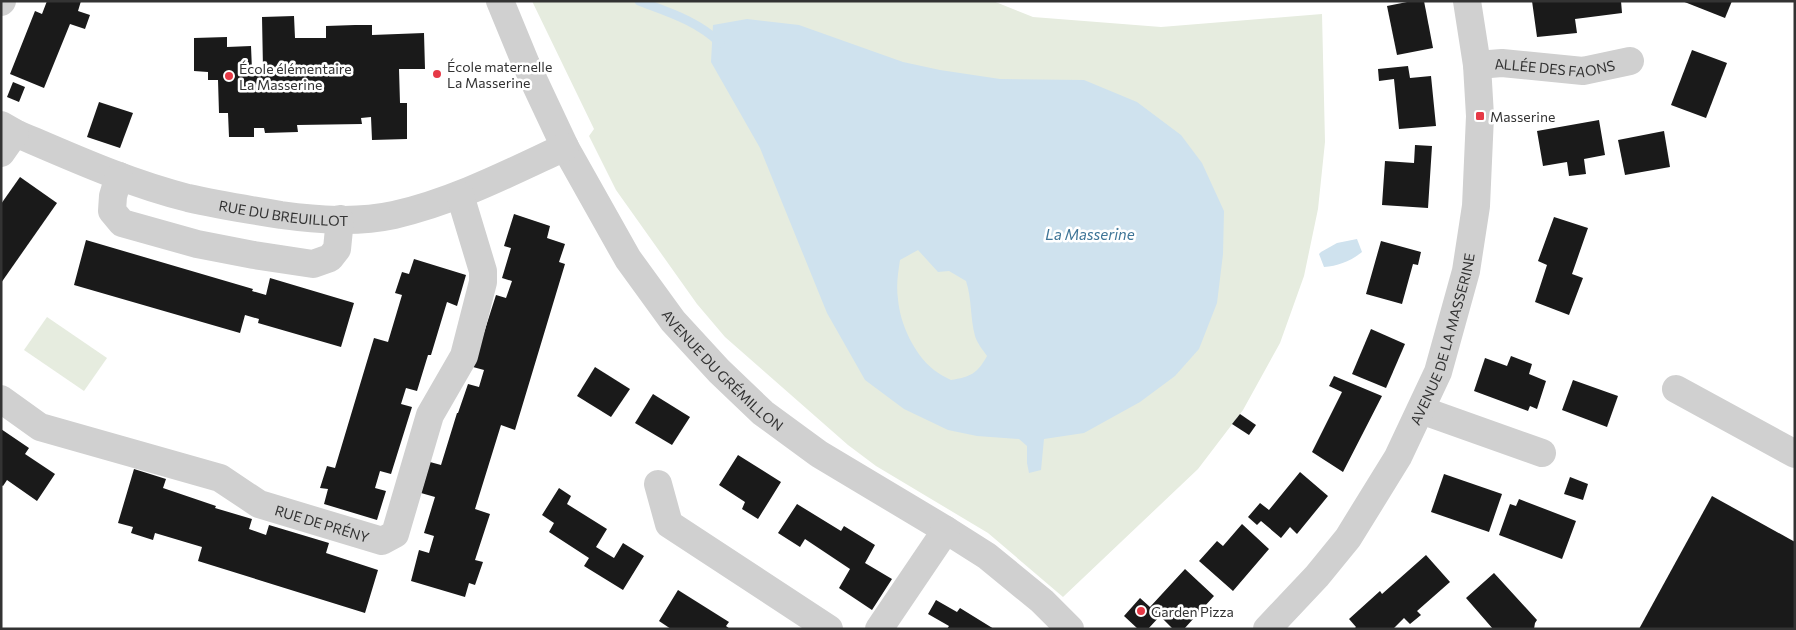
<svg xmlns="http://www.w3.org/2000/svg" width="1796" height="630" viewBox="0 0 1796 630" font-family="Commissioner,sans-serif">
	<rect width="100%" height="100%" fill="#fff"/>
	<g fill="#e6ecdf">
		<path d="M 532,1 L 993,1 L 1033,17 L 1161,27 L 1322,14 L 1325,142 L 1318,209 L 1304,276 L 1280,343 L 1243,410 L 1198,469 L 1063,597 L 988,533 L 876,466 L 848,445 L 725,337 L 697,304 L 616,190 L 589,136 L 594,129 Z"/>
		<path d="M 47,317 L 107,358 L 84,391 L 24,350 Z"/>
	</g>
	<g fill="#cfe2ee" fill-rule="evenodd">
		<path d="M 747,19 L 799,25 L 903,62 L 940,70 L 1000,79 L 1084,80 L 1137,102 L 1181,135 L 1202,163 L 1224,211 L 1223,254 L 1217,303 L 1199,349 L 1175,376 L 1140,402 L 1084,433 L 1044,439 L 1041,470 L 1029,473 L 1027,463 L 1027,446 L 1019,439 L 977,436 L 948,430 L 904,409 L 865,380 L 827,313 L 760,148 L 711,62 L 713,25 ZM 918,250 L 938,272 L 949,271 L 966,281 C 972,299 970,317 975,336 C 977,343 983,350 987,356 C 977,374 970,377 951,380 C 945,377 939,374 934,370 C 914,354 900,324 898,299 C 896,286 898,273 900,260 Z"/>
		<path d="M 1357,239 L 1362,252 C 1351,261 1338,266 1324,267 L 1319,254 L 1321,252 L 1337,243 Z"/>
	</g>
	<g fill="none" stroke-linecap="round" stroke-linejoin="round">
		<path stroke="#cfe2ee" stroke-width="9" d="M 639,1 C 668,12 698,21 720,43"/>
	</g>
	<g fill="#1a1a1a">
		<path d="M 47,1 L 81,1 L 78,11 L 90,15 L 85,29 L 70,24 L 44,88 L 10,74 L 35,11 L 42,14 Z"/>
		<path d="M 1412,1 L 1424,1 L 1433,48 L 1397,55 L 1387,6 Z"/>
		<path d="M 1532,1 L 1621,1 L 1622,13 L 1575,19 L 1577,33 L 1537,37 Z"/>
		<path d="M 1682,1 L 1732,1 L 1725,18 Z"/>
		<path d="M 294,16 L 295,38 L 326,38 L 326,26 L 355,25 L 372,25 L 372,35 L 424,33 L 425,69 L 399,69 L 400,103 L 407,103 L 407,139 L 372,140 L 371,117 L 361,118 L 362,124 L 297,125 L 298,132 L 265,133 L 264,128 L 254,128 L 254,137 L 229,137 L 228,113 L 219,113 L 218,80 L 208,80 L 208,72 L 194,71 L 194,38 L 227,37 L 227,47 L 251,46 L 252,70 L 263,69 L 262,17 Z"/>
		<path d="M 1692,50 L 1727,63 L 1706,118 L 1671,105 Z"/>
		<path d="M 1408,66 L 1410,78 L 1431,76 L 1436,126 L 1399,129 L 1394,79 L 1379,81 L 1378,69 Z"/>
		<path d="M 13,82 L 25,87 L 19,102 L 7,97 Z"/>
		<path d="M 99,102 L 133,113 L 120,148 L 87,137 Z"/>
		<path d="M 1599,120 L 1605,155 L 1584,159 L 1586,174 L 1569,176 L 1567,162 L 1543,166 L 1537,131 Z"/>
		<path d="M 1664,131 L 1670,167 L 1625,175 L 1618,140 Z"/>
		<path d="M 1415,145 L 1432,146 L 1428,208 L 1382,205 L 1385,161 L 1414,163 Z"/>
		<path d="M 20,177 L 57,203 L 1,283 L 1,204 Z"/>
		<path d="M 514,214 L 550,226 L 547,238 L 565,244 L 559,262 L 565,264 L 515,430 L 501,425 L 475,509 L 490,514 L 475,560 L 483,562 L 475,585 L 469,583 L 465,597 L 411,581 L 419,550 L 429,553 L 434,536 L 424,533 L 435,497 L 421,493 L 430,462 L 441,465 L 457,413 L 458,413 L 468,384 L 479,387 L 484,370 L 473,367 L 496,295 L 506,298 L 512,281 L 502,278 L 511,248 L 504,246 Z"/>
		<path d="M 1554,217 L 1588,228 L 1572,274 L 1583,278 L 1569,315 L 1535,302 L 1547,265 L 1538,261 Z"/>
		<path d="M 86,240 L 253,289 L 252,291 L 266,295 L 270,278 L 354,303 L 341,347 L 258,323 L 259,319 L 245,315 L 240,333 L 74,285 Z"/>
		<path d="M 1381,241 L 1421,252 L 1418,265 L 1413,264 L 1402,304 L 1366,294 Z"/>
		<path d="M 414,259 L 466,275 L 457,306 L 447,302 L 431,355 L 428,355 L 417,391 L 406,388 L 401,404 L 412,407 L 391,474 L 380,471 L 375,488 L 386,491 L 377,520 L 324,504 L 328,489 L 320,488 L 327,466 L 335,468 L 374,338 L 388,342 L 402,295 L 395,293 L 402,272 L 409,274 Z"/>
		<path d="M 1371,329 L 1405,344 L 1386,388 L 1352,374 Z"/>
		<path d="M 1511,356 L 1532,364 L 1529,374 L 1546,381 L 1537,409 L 1530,406 L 1528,411 L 1474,391 L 1485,358 L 1507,366 Z"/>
		<path d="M 595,367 L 630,389 L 611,417 L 577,396 Z"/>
		<path d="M 1334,376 L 1382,396 L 1343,472 L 1312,452 L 1342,392 L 1329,386 Z"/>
		<path d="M 1573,380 L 1618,396 L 1607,427 L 1562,410 Z"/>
		<path d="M 653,394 L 690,417 L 672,445 L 635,423 Z"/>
		<path d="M 1240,414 L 1256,425 L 1249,435 L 1232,424 Z"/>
		<path d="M 1,429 L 29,448 L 25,454 L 55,474 L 37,501 L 7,480 L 3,486 L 1,485 Z"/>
		<path d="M 738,455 L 781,482 L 758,519 L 742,509 L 745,502 L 719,485 Z"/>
		<path d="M 134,469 L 166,479 L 163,488 L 216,506 L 215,508 L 252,519 L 249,529 L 266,535 L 269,525 L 329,543 L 326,553 L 378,570 L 365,613 L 198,561 L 202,547 L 155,533 L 153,540 L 131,533 L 133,527 L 118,523 Z"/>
		<path d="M 1300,472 L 1328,496 L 1297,534 L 1290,527 L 1281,538 L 1261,521 L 1257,525 L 1248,517 L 1260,503 L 1269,510 Z"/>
		<path d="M 1444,474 L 1502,494 L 1489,532 L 1431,512 Z"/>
		<path d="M 1570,477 L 1588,484 L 1583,500 L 1564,494 Z"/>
		<path d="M 559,488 L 571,496 L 567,504 L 607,529 L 596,547 L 614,558 L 623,543 L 644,556 L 623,590 L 584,566 L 589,558 L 549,532 L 554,523 L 542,515 Z"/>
		<path d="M 1712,496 L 1795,542 L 1795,629 L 1639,629 Z"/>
		<path d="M 1519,499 L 1576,521 L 1562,559 L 1499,535 L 1510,504 L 1516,506 Z"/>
		<path d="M 797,504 L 841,531 L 844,526 L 875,545 L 865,563 L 892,579 L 872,610 L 839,588 L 850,569 L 805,539 L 800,547 L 778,533 Z"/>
		<path d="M 1242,524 L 1269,549 L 1233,591 L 1199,561 L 1217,541 L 1223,546 Z"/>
		<path d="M 1426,555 L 1450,582 L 1417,611 L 1421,615 L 1410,624 L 1404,618 L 1393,629 L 1354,629 L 1356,627 L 1349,619 L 1380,591 L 1382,594 Z"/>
		<path d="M 1185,569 L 1214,596 L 1184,629 L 1173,629 L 1160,616 L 1148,629 L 1138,629 L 1124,616 L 1140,598 L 1150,607 Z"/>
		<path d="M 1494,573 L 1537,620 L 1535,623 L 1534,629 L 1493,629 L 1466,598 Z"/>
		<path d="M 678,590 L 729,622 L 726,626 L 730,629 L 671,629 L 659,621 Z"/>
		<path d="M 936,600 L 957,612 L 960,608 L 994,629 L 947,629 L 949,626 L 928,614 Z"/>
	</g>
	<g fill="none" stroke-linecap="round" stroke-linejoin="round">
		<g stroke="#d0d0d0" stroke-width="28">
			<path id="s1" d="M 500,1 L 526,64 L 565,147 L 628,259 L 673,321 L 719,371 L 763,413 L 819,454 L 946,530 L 987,556 L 1042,601 L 1070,629"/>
			<path d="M 1,2 L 2,1"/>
			<path id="s2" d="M 1477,65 L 1502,63 L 1583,71 L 1630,61"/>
			<path id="s3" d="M 1,125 L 15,133 C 71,157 128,183 188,198 C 219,205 250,210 281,215 C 318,220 357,223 394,215 C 455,201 509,173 565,147"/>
			<path d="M 1,153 L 15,133"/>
			<path d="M 119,176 L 113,196 L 112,211 L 122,223 L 197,244 L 254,255 L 313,264 L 330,258 L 337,249 L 340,219"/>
			<path d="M 1676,389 L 1795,454"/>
			<path id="s4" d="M 1,399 L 40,427 L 220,478 L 259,504 L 382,541 L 395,534 L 430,415 L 464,356 L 483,282 L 483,271 L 460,195"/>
			<path d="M 1421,410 L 1542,453"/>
			<path d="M 658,484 L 669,524 L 829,629"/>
			<path d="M 879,629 L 946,530"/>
			<path id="s5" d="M 1267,629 L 1317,576 L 1348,538 L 1398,457 L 1438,372 L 1466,271 L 1476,206 L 1480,116 L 1477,65 L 1467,1"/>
		</g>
	</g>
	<g fill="#e63946" stroke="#fff" stroke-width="2">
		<circle cx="437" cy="74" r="5"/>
		<circle cx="229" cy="76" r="5"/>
		<rect x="1475" y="111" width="10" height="10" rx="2.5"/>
		<circle cx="1141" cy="611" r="5"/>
	</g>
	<g text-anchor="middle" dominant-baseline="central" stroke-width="5" stroke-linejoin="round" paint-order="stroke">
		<g font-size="14" fill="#333" stroke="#fff">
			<text stroke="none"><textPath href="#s2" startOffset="78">ALLÉE DES FAONS</textPath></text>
			<text stroke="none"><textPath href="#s3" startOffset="298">RUE DU BREUILLOT</textPath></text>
			<text stroke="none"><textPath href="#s5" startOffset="344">AVENUE DE LA MASSERINE</textPath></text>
			<text stroke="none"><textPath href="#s1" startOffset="435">AVENUE DU GRÉMILLON</textPath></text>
			<text stroke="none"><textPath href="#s4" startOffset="348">RUE DE PRÉNY</textPath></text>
		</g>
		<g font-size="14" fill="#333" stroke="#fff" text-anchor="start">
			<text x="447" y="66">École maternelle<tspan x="447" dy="16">La Masserine</tspan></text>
			<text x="239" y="68">École élémentaire<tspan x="239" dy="16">La Masserine</tspan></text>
			<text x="1490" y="116">Masserine</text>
			<text x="1151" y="611">Garden Pizza</text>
		</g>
		<g font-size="15" font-style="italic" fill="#3f7597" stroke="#fff">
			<text x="1090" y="234">La Masserine</text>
		</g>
	</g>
	<rect width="1796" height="630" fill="none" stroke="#333333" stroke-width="5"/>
</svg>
